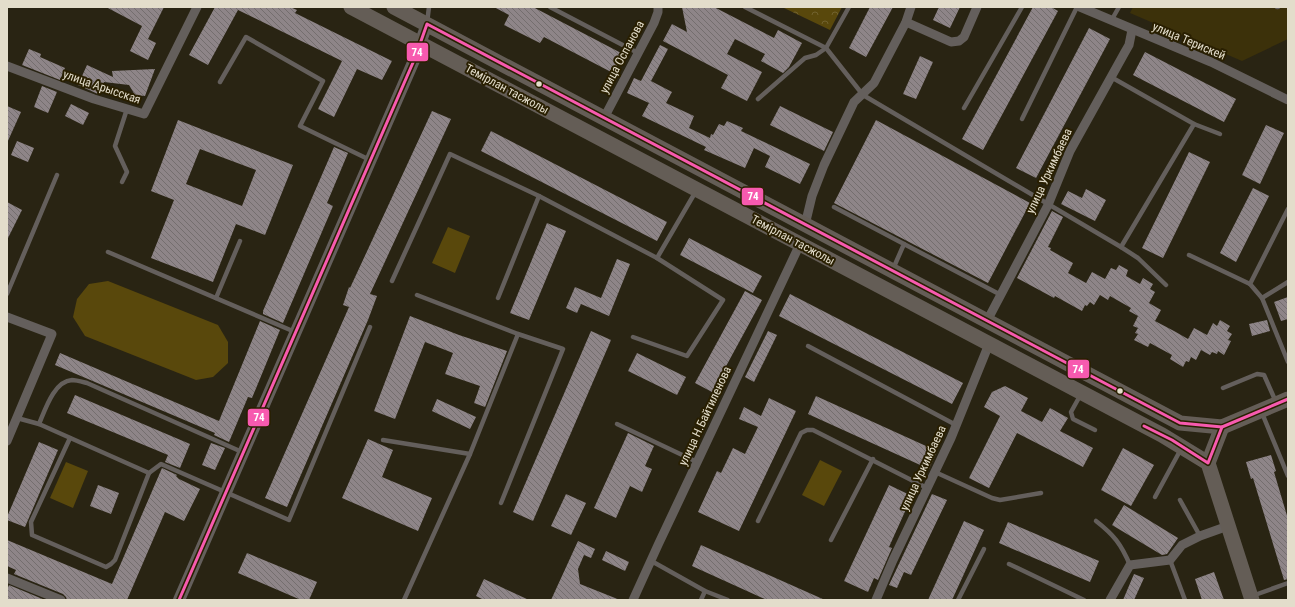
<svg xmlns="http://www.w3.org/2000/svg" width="1295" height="607" viewBox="0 0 1295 607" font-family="'Roboto Condensed',sans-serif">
	<defs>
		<pattern id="park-crowns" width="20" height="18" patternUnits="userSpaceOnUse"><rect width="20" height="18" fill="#59480c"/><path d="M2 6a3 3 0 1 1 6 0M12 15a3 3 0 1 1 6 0" fill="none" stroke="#71622e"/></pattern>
		<pattern id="building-back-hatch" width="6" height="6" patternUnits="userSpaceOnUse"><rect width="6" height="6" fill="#8e8588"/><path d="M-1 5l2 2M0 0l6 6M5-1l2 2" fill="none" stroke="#746e6e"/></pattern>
	</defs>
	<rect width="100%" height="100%" fill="#292413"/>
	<path fill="#3c310a" d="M 1133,7 L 1288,7 L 1288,39 L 1242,61 L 1130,13 Z"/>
	<g fill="#59480c">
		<path d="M 448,227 L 470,236 L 455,273 L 432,263 Z"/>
		<path d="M 108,281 L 218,325 L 228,342 L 228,363 L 213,377 L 196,380 L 85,336 L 73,317 L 77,299 L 89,284 Z"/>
		<path d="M 820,460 L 842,471 L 824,506 L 802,495 Z"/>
		<path d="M 66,462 L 88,471 L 73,508 L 50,498 Z"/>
	</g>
	<path fill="url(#park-crowns)" d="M 782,7 L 842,7 L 830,30 Z"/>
	<g fill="url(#building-back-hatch)" fill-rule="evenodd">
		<path d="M 106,7 L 164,7 L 148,39 L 156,43 L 148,60 L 130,51 L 142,26 Z"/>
		<path d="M 215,7 L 290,7 L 297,10 L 295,13 L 392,61 L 382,80 L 357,69 L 334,117 L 318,109 L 342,61 L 238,10 L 208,65 L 189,55 Z"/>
		<path d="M 494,7 L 533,7 L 623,54 L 613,73 L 544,37 L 540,43 L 504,25 L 509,15 Z"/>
		<path d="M 682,7 L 714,7 L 774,38 L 778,30 L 802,43 L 789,67 L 783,73 L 761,61 L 765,54 L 735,39 L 727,54 L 762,72 L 747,101 L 721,88 L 728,75 L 663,41 L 672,24 L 687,32 Z"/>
		<path d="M 870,7 L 893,7 L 866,57 L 849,48 Z"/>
		<path d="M 939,7 L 960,7 L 950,28 L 933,20 Z"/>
		<path d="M 1033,7 L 1051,7 L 1058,11 L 983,150 L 962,139 Z"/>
		<path d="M 1089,28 L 1110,39 L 1036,178 L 1016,168 Z"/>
		<path d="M 660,45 L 668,49 L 651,81 L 672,92 L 666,103 L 694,116 L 689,128 L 710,138 L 711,134 L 713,135 L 719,124 L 724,126 L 727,121 L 743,128 L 741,131 L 810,164 L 800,184 L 765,167 L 770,156 L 754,148 L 745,168 L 704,150 L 706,147 L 642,116 L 649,103 L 627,93 L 634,78 L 641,81 Z"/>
		<path d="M 29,49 L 41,54 L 40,57 L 65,68 L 60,80 L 22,65 Z"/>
		<path d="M 1145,52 L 1236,99 L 1224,122 L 1133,75 Z"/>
		<path d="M 920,56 L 933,62 L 916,99 L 903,94 Z"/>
		<path d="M 87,65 L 113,77 L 112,71 L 155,69 L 145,96 L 135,95 L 129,85 L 104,82 L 98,94 L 78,85 Z"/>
		<path d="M 42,86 L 57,92 L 48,113 L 34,107 Z"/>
		<path d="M 71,104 L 89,113 L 83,125 L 65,116 Z"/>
		<path d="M 7,106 L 21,112 L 7,143 Z"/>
		<path d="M 780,106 L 833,132 L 824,151 L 770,125 Z"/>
		<path d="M 432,111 L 451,119 L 370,294 L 377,296 L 368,320 L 287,507 L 265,498 L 349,307 L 343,305 L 349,287 L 350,288 Z"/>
		<path d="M 178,120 L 293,165 L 265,235 L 236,224 L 213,282 L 151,258 L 174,200 L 151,191 ZM 200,149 L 256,170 L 242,206 L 186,184 Z"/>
		<path d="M 876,120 L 1030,203 L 988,283 L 834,203 Z"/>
		<path d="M 1266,125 L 1284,133 L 1260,184 L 1242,175 Z"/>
		<path d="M 491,131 L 667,222 L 657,241 L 481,151 Z"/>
		<path d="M 17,141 L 34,148 L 28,162 L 11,155 Z"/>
		<path d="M 334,147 L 348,153 L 327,203 L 333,206 L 283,323 L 263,314 L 263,311 Z"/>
		<path d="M 1189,152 L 1210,162 L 1163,258 L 1142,248 Z"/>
		<path d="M 1253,188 L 1269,196 L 1236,262 L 1220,253 Z"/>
		<path d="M 1086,189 L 1106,200 L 1095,221 L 1061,204 L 1068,191 L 1082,198 Z"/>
		<path d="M 7,202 L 22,210 L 7,240 Z"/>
		<path d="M 1052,211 L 1063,217 L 1048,247 L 1051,248 L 1050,250 L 1073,263 L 1068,273 L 1086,283 L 1092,272 L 1105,279 L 1111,268 L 1116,270 L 1119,265 L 1128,270 L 1126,276 L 1140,284 L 1143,278 L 1153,284 L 1150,289 L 1155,292 L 1149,303 L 1161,310 L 1155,321 L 1174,331 L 1188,339 L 1194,328 L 1207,335 L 1213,323 L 1217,326 L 1220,320 L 1230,326 L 1227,331 L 1232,334 L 1228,340 L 1231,341 L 1224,355 L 1218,351 L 1217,354 L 1212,352 L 1210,355 L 1201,350 L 1196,360 L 1191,357 L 1189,362 L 1186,361 L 1183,367 L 1170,359 L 1172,355 L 1150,343 L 1148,347 L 1134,340 L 1138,334 L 1135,333 L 1138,328 L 1133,326 L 1138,316 L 1129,311 L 1131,308 L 1110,296 L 1108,300 L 1100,295 L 1094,305 L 1090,302 L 1087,306 L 1085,305 L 1082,311 L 1055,296 L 1054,298 L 1017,278 Z"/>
		<path d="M 547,223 L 566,231 L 529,320 L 510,313 Z"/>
		<path d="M 689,238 L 762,276 L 753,293 L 680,255 Z"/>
		<path d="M 617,259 L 630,264 L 609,316 L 581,304 L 577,313 L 566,308 L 575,287 L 601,298 Z"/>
		<path d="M 745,291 L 762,300 L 712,392 L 695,383 Z"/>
		<path d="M 790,294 L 963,383 L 952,404 L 779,316 Z"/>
		<path d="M 1288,297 L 1288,319 L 1281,321 L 1274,302 Z"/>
		<path d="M 410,316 L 459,335 L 507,351 L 485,407 L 474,403 L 480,386 L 445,374 L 453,353 L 425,342 L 395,419 L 374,411 Z"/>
		<path d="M 1267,320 L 1270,331 L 1252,336 L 1249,324 Z"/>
		<path d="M 260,321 L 280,330 L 252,398 L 248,397 L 229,442 L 214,435 L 215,433 L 55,365 L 60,353 L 219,421 Z"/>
		<path d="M 591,331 L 611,340 L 533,521 L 513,512 Z"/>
		<path d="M 768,331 L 777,335 L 754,382 L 745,377 Z"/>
		<path d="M 637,353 L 686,377 L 677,395 L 628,371 Z"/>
		<path d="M 1005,386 L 1028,398 L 1021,411 L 1042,422 L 1050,408 L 1068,418 L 1060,431 L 1093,448 L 1083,467 L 1017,433 L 989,488 L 969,478 L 1000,416 L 984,407 L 992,392 Z"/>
		<path d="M 75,395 L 190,444 L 180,468 L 165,462 L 168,455 L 67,413 Z"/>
		<path d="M 816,396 L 937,451 L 929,469 L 808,414 Z"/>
		<path d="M 769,398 L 796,411 L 739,531 L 698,512 L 717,471 L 721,473 L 733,448 L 745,454 L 758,427 L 739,419 L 744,407 L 761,416 Z"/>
		<path d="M 437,399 L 476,417 L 470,429 L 432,411 Z"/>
		<path d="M 628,433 L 654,446 L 645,466 L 652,469 L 642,492 L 630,486 L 616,518 L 594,508 Z"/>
		<path d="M 368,439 L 393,450 L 382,477 L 432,498 L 418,531 L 342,498 Z"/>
		<path d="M 39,442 L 58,450 L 25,527 L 7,520 L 7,517 Z"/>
		<path d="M 211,443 L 225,448 L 215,470 L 202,465 Z"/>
		<path d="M 1123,448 L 1154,465 L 1131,506 L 1101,490 Z"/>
		<path d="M 1271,455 L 1276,471 L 1274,472 L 1288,519 L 1288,579 L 1284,580 L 1253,478 L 1251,479 L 1246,462 Z"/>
		<path d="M 162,468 L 177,475 L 176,476 L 179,479 L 200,489 L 184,521 L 165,512 L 127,600 L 67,600 L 66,597 L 63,594 L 14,574 L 16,570 L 7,566 L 7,540 L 112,584 Z"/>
		<path d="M 98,485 L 119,493 L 111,514 L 90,506 Z"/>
		<path d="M 889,485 L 912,496 L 889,547 L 892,548 L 878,580 L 874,578 L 868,592 L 844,581 Z"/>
		<path d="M 566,494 L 586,503 L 571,535 L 551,526 Z"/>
		<path d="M 932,494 L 947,500 L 911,575 L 904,572 L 897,588 L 889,585 Z"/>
		<path d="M 1124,505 L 1178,538 L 1167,554 L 1162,555 L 1112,525 Z"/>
		<path d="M 964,521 L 984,530 L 952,600 L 928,600 Z"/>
		<path d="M 1008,522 L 1099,561 L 1090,582 L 999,543 Z"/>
		<path d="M 578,541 L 595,549 L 591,558 L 584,555 L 578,569 L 580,584 L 620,600 L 551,600 Z"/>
		<path d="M 701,545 L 825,600 L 767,600 L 692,566 Z"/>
		<path d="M 606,551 L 629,562 L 625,571 L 602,560 Z"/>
		<path d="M 247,553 L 317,582 L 309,600 L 301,600 L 238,573 Z"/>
		<path d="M 1214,572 L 1224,600 L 1202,600 L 1195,579 Z"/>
		<path d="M 1134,574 L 1144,578 L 1134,600 L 1123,600 Z"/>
		<path d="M 484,579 L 529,600 L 484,600 L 476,596 Z"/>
		<path d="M 9,585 L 45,600 L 7,600 L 7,590 Z"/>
	</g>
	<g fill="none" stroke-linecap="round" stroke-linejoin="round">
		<g stroke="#645f5c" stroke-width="4.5">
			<path d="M 550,7 L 638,53"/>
			<path d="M 745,7 L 826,48 L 863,95 L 1121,247 L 1138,258 L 1166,285"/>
			<path d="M 1277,7 L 1278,7"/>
			<path d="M 1111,21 L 1119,7"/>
			<path d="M 427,23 L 429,7"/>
			<path d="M 1111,77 L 1194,124 L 1220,134"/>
			<path d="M 220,82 L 246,37 L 323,81 L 300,126 L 370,160"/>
			<path d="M 758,99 L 805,58 L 816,55 L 826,48 L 849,7"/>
			<path d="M 964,108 L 1022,7"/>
			<path d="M 1022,119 L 1077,7"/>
			<path d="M 122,182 L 127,172 L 115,146 L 127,109"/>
			<path d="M 834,207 L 904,244 L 893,269"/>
			<path d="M 1288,209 L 1250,284 L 1262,298 L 1288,362"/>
			<path d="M 904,244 L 1001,295"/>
			<path d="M 1121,247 L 1194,124"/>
			<path d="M 108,252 L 295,332"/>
			<path d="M 1189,255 L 1250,284"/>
			<path d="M 392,281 L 450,154 L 539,196 L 657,258"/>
			<path d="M 7,294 L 57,175"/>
			<path d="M 216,298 L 240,241"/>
			<path d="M 498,298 L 539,196"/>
			<path d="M 1262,298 L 1288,282"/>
			<path d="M 633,337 L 687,356 L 723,300 L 657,258 L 696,191"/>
			<path d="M 808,346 L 956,425"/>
			<path d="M 1223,388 L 1257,374 L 1264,375 L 1276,402"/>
			<path d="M 1081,394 L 1071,412 L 1073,419 L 1095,430"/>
			<path d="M 1262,413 L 1288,476"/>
			<path d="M 17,418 L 39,424 L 149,473 L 161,464 L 289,520 L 370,327"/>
			<path d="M 39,424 C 45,410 54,381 72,380 C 76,380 83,382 87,383 L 242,452"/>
			<path d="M 617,424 L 697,462"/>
			<path d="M 70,438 L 31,522 L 32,535 L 106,567 L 111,564 L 115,560 L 149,473"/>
			<path d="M 383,440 L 470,454"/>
			<path d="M 935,472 L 992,498 L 1000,500 L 1041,493"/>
			<path d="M 1155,497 L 1181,449"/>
			<path d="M 1180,500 L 1200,536"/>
			<path d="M 501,503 L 563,349 L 518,334"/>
			<path d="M 758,521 L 801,433 L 807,430 L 813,430 L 927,488"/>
			<path d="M 1096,521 C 1114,535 1121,544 1130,565"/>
			<path d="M 831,540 L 873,459"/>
			<path d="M 1170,560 L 1185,600"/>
			<path d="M 650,563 L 655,563 L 705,591 L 728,600"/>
			<path d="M 1009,564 L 1084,600"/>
			<path d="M 1252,596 L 1288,583"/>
			<path d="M 404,600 L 470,454 L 518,334 L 417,295"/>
			<path d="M 701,600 L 705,591"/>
			<path d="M 958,600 L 984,549"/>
		</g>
		<g stroke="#645f5c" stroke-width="9">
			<path d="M 1080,7 L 1211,62 L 1288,100"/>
			<path d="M 906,22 L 951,42 L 959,41 L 964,37 L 977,7"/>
			<path d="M 7,66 L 94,99 L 144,114 L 197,7"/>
			<path d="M 604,118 L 654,23 L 658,12 L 658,7"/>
			<path d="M 805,225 L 812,196 L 824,165 L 854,102 L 874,83 L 906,22 L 911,7"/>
			<path d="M 7,317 L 52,334 L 7,441"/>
			<path d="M 987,321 L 1048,205 L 1070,151 L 1125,52 L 1129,45 L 1132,30"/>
			<path d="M 7,578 L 61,600"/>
			<path d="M 633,600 L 658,545 L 800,244"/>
			<path d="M 876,600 L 893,560 L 951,438 L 989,344"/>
			<path d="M 1110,600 L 1130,565 L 1170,560 L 1182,545 L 1200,536 L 1228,526"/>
		</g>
		<path stroke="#645f5c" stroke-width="12" d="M 179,600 L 415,58 L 427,24"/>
		<g stroke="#645d56" stroke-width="15">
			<path d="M 351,7 L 1162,435 L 1208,463 L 1252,600"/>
			<path d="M 394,7 L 1180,423 L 1222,427 L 1288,399"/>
			<path d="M 1208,463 L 1222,427"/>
		</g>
		<defs>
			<g id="bus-1">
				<path d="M 1144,426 L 1172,440 L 1208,463 L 1222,427"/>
				<path d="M 179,600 L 415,58 L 427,24 L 1180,423 L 1222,427 L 1288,399"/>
			</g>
		</defs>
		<use href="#bus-1" stroke="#291f01" stroke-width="6"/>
		<use href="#bus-1" stroke="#f75aaf" stroke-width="3"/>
	</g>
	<g fill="#e3ddcb" stroke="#291f01" stroke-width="1.5">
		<circle cx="539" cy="84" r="3.5"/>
		<circle cx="1120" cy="391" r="3.5"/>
	</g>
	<g text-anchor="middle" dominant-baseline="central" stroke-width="4" stroke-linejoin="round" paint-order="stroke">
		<g font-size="12" fill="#e3ddcb" stroke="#291f01">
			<text transform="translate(1189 41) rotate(23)">улица Терискей</text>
			<text transform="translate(622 57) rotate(-62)">улица Оспанова</text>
			<text transform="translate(102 87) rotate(19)">улица Арысская</text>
			<text transform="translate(507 89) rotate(28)">Темірлан тасжолы</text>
			<text transform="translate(1049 171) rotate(-65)">улица Уркимбаева</text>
			<text transform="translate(793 240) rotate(28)">Темірлан тасжолы</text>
			<text transform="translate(705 416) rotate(-65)">улица Н.Байтиленова</text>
			<text transform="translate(923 468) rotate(-65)">улица Уркимбаева</text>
		</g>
	</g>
	<g stroke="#291f01" stroke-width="1.5">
		<rect x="406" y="42" width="23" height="20" rx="4" fill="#f75aaf"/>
		<rect x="741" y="187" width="23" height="19" rx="4" fill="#f75aaf"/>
		<rect x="1067" y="359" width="23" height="20" rx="4" fill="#f75aaf"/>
		<rect x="247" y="408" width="23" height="19" rx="4" fill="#f75aaf"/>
	</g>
	<g font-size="11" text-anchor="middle" font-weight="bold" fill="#fff">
		<text x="417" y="56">74</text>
		<text x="753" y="200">74</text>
		<text x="1078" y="373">74</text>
		<text x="259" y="421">74</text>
	</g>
	<rect width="1295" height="607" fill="none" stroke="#e3ddcb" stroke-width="16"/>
</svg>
